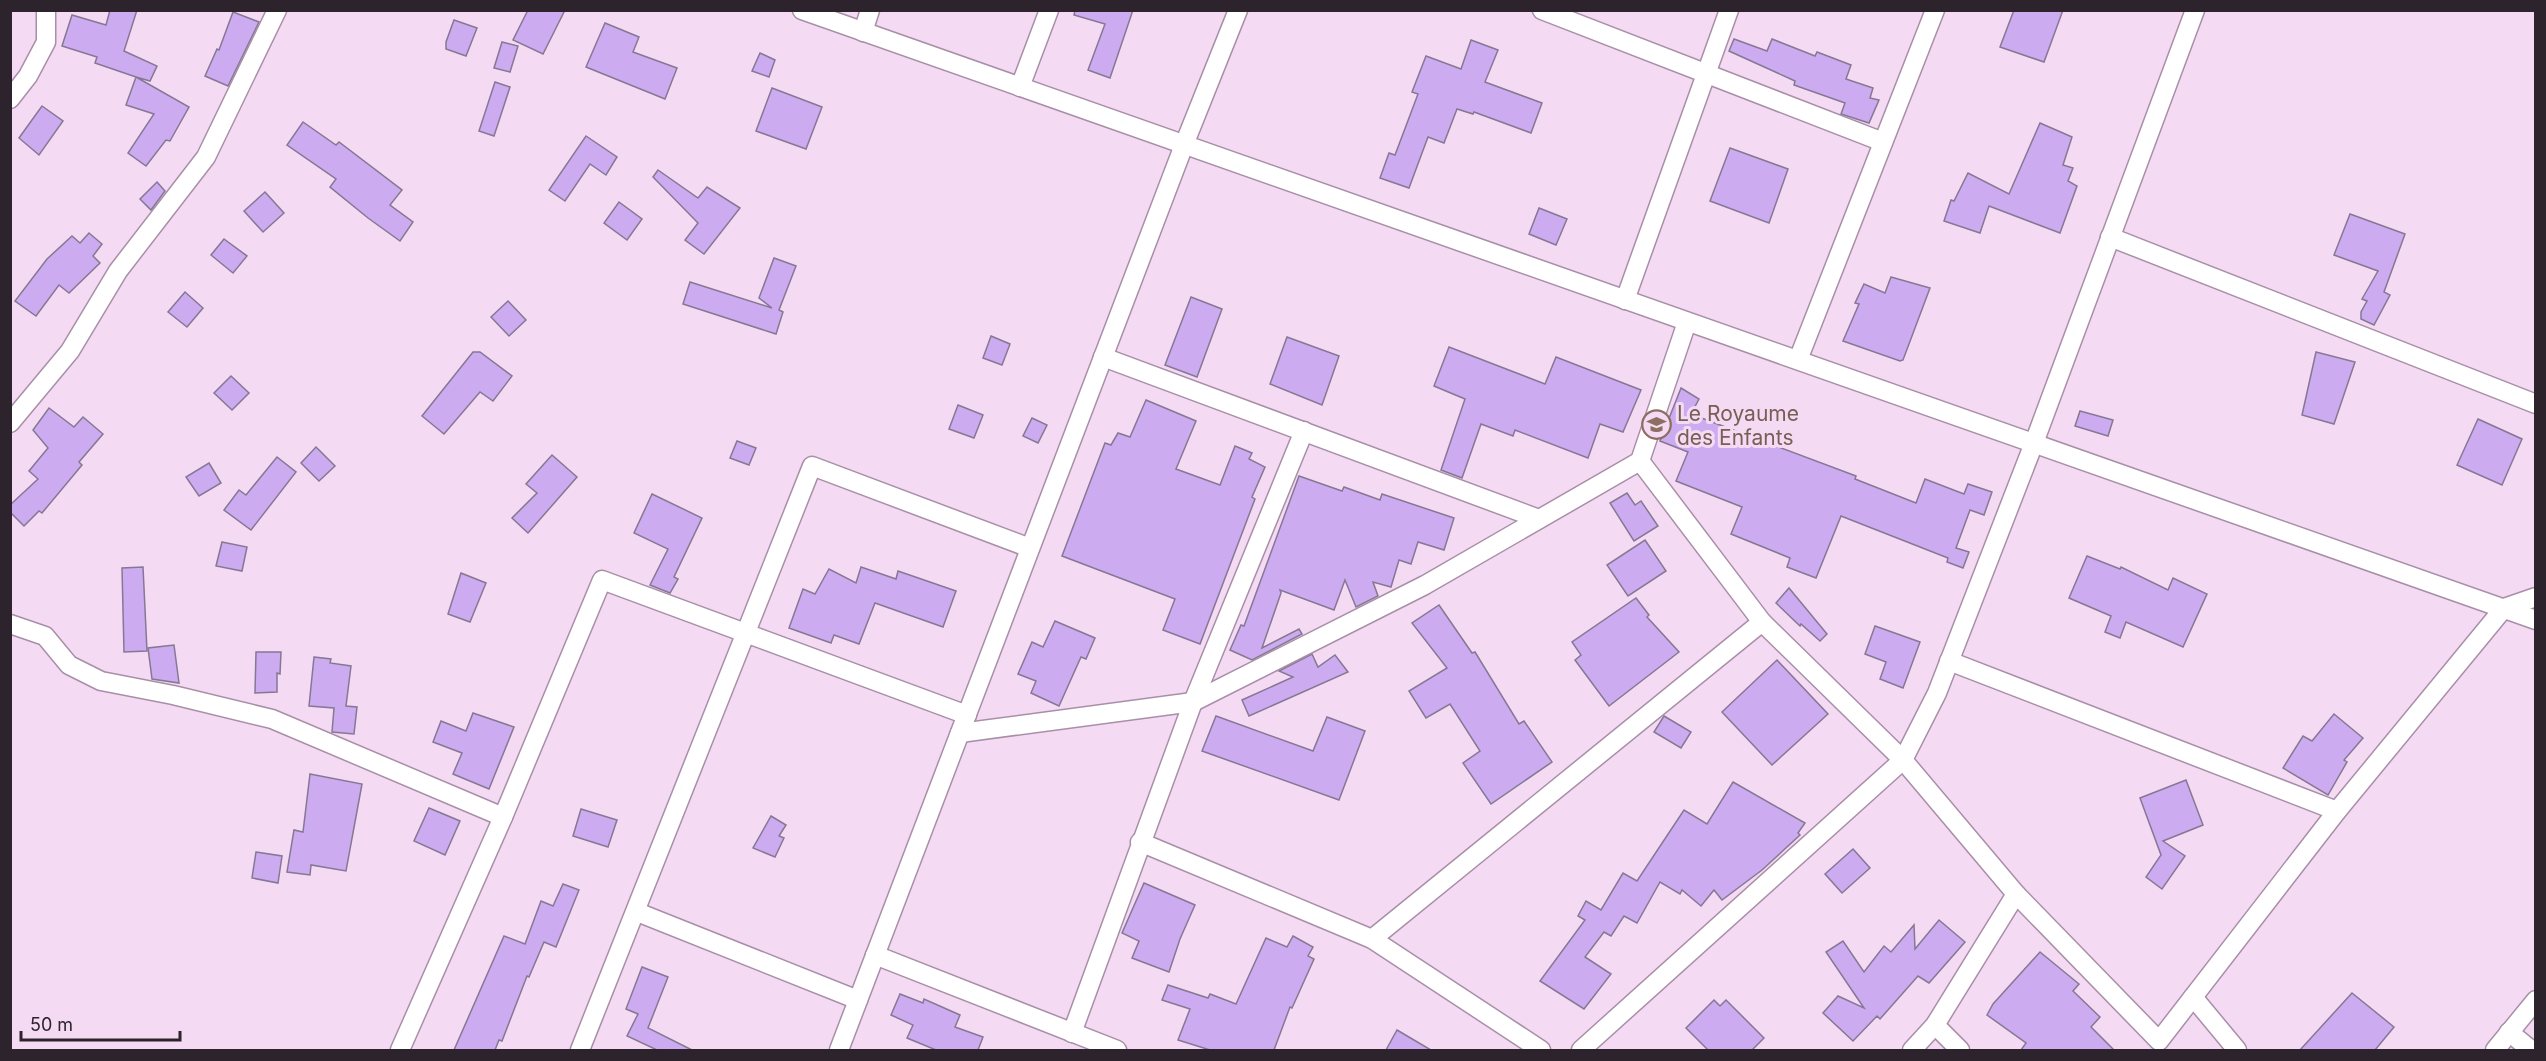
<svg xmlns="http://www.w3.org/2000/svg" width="2546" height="1061" viewBox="0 0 2546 1061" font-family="Inter,sans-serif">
	<rect width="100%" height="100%" fill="#f5daf4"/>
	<g fill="#ccabf0" stroke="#857894" stroke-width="1.5">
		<path d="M 110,10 L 137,10 L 124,51 L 157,66 L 150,81 L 136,77 L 189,107 L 170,141 L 166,140 L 146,166 L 128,153 L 154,114 L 126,105 L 136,77 L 95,63 L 97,57 L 62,46 L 72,15 L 106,25 Z"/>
		<path d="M 528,10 L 565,10 L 543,54 L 513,40 Z"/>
		<path d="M 1075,10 L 1133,10 L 1110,78 L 1088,70 L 1105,24 L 1074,15 Z"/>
		<path d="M 2014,10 L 2063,10 L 2044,62 L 2000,47 Z"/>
		<path d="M 233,12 L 259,22 L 228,86 L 205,76 L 217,49 L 219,50 Z"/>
		<path d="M 454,20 L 477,28 L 466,56 L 446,49 L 446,42 Z"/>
		<path d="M 605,23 L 639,37 L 633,52 L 677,68 L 665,99 L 586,67 Z"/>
		<path d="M 1734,39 L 1767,51 L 1772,39 L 1815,56 L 1817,52 L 1851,65 L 1846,79 L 1873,88 L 1870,98 L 1879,100 L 1869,123 L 1841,114 L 1845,103 L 1794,85 L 1795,81 L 1729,51 Z"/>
		<path d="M 1471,40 L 1498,50 L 1485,82 L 1542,103 L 1531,133 L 1474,112 L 1473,114 L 1457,109 L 1444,143 L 1428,137 L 1409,188 L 1380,178 L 1389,153 L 1395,155 L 1418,94 L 1412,92 L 1426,56 L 1461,69 Z"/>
		<path d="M 502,42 L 518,46 L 510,72 L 494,68 Z"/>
		<path d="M 760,53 L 775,60 L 769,77 L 752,71 Z"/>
		<path d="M 495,82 L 510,87 L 494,136 L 479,131 Z"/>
		<path d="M 772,88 L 822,107 L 806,149 L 756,131 Z"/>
		<path d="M 42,106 L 63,121 L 39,155 L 19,138 Z"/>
		<path d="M 303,122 L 336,145 L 339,142 L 402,190 L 390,205 L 413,222 L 400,241 L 368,218 L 330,187 L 336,179 L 287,145 Z"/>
		<path d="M 2040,123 L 2072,137 L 2063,165 L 2073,168 L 2068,181 L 2077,186 L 2060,233 L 1989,206 L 1980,233 L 1944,221 L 1951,200 L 1954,201 L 1968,173 L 2009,194 Z"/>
		<path d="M 586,136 L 617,157 L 606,175 L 590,164 L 565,201 L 549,190 Z"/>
		<path d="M 1730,148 L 1788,169 L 1769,223 L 1710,201 Z"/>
		<path d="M 658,170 L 698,198 L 707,187 L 740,208 L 704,254 L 685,240 L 698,223 L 653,177 Z"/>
		<path d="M 157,182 L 165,191 L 151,210 L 140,199 Z"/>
		<path d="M 265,192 L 284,213 L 263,232 L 244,211 Z"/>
		<path d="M 619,202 L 642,219 L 627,240 L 604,223 Z"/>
		<path d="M 1539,208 L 1567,219 L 1556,245 L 1529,234 Z"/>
		<path d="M 2350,214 L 2405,234 L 2384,292 L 2390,295 L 2374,325 L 2361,319 L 2361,312 L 2367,301 L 2362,299 L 2378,271 L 2334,255 Z"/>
		<path d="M 89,233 L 102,244 L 93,256 L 100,263 L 69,293 L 59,285 L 36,316 L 15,301 L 47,259 L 72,236 L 80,243 Z"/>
		<path d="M 224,239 L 247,256 L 233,273 L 211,255 Z"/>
		<path d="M 774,258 L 796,266 L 779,310 L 783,312 L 776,334 L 683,304 L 690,282 L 772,308 L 759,298 Z"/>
		<path d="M 1891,277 L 1930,288 L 1903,360 L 1900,361 L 1843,341 L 1859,304 L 1855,303 L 1864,284 L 1885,293 Z"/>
		<path d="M 185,292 L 203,308 L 187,327 L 168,312 Z"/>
		<path d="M 1191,297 L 1222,309 L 1197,377 L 1165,365 Z"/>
		<path d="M 508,301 L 526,320 L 509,336 L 491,317 Z"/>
		<path d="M 991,336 L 1010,344 L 1002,365 L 983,358 Z"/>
		<path d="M 1287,337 L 1339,356 L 1322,405 L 1270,384 Z"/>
		<path d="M 1449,347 L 1545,384 L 1556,357 L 1641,390 L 1623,432 L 1600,424 L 1588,458 L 1515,430 L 1513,436 L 1481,424 L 1462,478 L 1441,470 L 1465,399 L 1434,386 Z"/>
		<path d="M 473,352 L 480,352 L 512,376 L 493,401 L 480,392 L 444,434 L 422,416 Z"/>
		<path d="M 2316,352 L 2355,362 L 2334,424 L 2302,415 Z"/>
		<path d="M 231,376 L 249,393 L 232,410 L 214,393 Z"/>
		<path d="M 1681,388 L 1699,399 L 1691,414 L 1856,476 L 1855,479 L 1916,503 L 1925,479 L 1964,494 L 1968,484 L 1992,492 L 1984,515 L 1970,510 L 1956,548 L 1969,552 L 1963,568 L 1947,562 L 1948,558 L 1841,516 L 1816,578 L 1787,567 L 1790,558 L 1731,534 L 1742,507 L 1676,481 L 1688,452 L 1660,441 Z"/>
		<path d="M 1146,400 L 1196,421 L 1176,469 L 1220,485 L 1235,446 L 1252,453 L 1249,459 L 1265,467 L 1252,497 L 1255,499 L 1200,644 L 1163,630 L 1175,599 L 1062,556 L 1105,443 L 1111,445 L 1118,433 L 1130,437 Z"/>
		<path d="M 958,405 L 983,415 L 974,438 L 949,429 Z"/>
		<path d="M 49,408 L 74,427 L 83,417 L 103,434 L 79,462 L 82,465 L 42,513 L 39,511 L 24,526 L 10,512 L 10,505 L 38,479 L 29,471 L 48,448 L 33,430 Z"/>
		<path d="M 2080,411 L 2113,420 L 2108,436 L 2075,426 Z"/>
		<path d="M 1032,418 L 1047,425 L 1038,443 L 1023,436 Z"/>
		<path d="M 2478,419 L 2522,439 L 2502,485 L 2457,465 Z"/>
		<path d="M 737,441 L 756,448 L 749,465 L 730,458 Z"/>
		<path d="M 316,447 L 335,466 L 319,481 L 301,463 Z"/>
		<path d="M 552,455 L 577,477 L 528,533 L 512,518 L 537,493 L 526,484 Z"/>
		<path d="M 277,457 L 296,472 L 251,530 L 224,510 L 239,490 L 246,495 Z"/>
		<path d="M 209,463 L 221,483 L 199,496 L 186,477 Z"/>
		<path d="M 1299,476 L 1342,491 L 1344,487 L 1380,500 L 1382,494 L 1454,518 L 1444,550 L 1418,542 L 1411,564 L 1399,560 L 1391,587 L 1373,582 L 1378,596 L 1356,607 L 1345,580 L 1334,610 L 1280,590 L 1281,593 L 1262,648 L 1299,629 L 1302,634 L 1252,660 L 1230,650 L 1241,625 L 1244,626 Z"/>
		<path d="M 1627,493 L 1635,505 L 1641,501 L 1658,526 L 1634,541 L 1610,503 Z"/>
		<path d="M 652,494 L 702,518 L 674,577 L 678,579 L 670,593 L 650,585 L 668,549 L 634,533 Z"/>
		<path d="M 1645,540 L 1666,571 L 1628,596 L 1607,565 Z"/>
		<path d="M 222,542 L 247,547 L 242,571 L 216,566 Z"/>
		<path d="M 2087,556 L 2120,569 L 2121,567 L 2168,590 L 2173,578 L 2207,594 L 2183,647 L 2126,622 L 2120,638 L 2105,632 L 2111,616 L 2069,598 Z"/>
		<path d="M 143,567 L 147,651 L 124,652 L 122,568 Z"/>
		<path d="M 861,567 L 896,579 L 898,571 L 956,591 L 943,627 L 875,603 L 859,644 L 834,635 L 831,643 L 789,628 L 803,589 L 815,594 L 829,569 L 856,583 Z"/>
		<path d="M 461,573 L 486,583 L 470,622 L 448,614 Z"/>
		<path d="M 1789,588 L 1827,634 L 1820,641 L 1801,624 L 1800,626 L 1776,603 Z"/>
		<path d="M 1636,598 L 1649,615 L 1647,617 L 1679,652 L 1609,706 L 1575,660 L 1581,655 L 1572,642 Z"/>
		<path d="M 1439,605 L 1472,653 L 1475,652 L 1519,724 L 1524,721 L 1552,762 L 1491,804 L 1463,763 L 1480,751 L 1450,704 L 1426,718 L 1409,691 L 1447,668 L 1412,623 Z"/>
		<path d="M 1055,621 L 1095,638 L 1086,659 L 1081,657 L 1059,706 L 1031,693 L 1036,681 L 1018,674 L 1032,642 L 1043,647 Z"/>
		<path d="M 1875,626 L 1920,642 L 1903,688 L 1880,679 L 1886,662 L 1865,654 Z"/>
		<path d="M 174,645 L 179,683 L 152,679 L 148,648 Z"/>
		<path d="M 256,652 L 281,652 L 280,674 L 277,673 L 277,692 L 255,693 Z"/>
		<path d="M 1312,654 L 1318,667 L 1335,655 L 1348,672 L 1249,716 L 1242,700 L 1293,677 L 1279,671 Z"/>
		<path d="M 314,657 L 331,659 L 330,663 L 351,666 L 346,706 L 357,707 L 354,734 L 332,732 L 334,708 L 309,706 Z"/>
		<path d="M 1777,660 L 1828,714 L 1772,765 L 1722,712 Z"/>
		<path d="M 473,713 L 514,727 L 489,789 L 453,774 L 462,753 L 433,742 L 441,721 L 466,731 Z"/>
		<path d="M 2334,714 L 2363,738 L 2344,760 L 2347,762 L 2328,795 L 2283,768 L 2303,736 L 2312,741 Z"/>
		<path d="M 1216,716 L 1313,751 L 1327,717 L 1365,731 L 1339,800 L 1202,751 Z"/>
		<path d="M 1664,716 L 1691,732 L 1681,748 L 1654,732 Z"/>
		<path d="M 310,774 L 362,784 L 346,871 L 311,865 L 310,875 L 287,872 L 294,830 L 303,832 Z"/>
		<path d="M 2186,780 L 2203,825 L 2163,841 L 2185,856 L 2162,889 L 2146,877 L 2161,855 L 2140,798 Z"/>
		<path d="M 1733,782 L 1805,823 L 1798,833 L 1800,835 L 1762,870 L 1722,900 L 1714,890 L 1701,906 L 1682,890 L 1680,894 L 1660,882 L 1637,923 L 1624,916 L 1611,936 L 1604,932 L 1585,957 L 1611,974 L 1584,1009 L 1540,981 L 1585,920 L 1578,916 L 1586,901 L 1601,910 L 1623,873 L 1637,881 L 1684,810 L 1707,824 Z"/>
		<path d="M 429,808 L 460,821 L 445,855 L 414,841 Z"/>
		<path d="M 581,809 L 617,820 L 608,847 L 573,836 Z"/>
		<path d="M 771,816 L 786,825 L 779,836 L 784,838 L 775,857 L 753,848 Z"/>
		<path d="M 1853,849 L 1870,868 L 1842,893 L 1825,874 Z"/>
		<path d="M 256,852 L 282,856 L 278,883 L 252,878 Z"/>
		<path d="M 1144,883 L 1195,905 L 1180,939 L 1169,972 L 1132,958 L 1139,941 L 1122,933 Z"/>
		<path d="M 563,884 L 579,890 L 556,947 L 544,942 L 529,977 L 527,976 L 502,1041 L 499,1040 L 495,1050 L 454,1050 L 504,936 L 525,944 L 541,901 L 553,906 Z"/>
		<path d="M 1939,920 L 1965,942 L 1929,983 L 1918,976 L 1880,1019 L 1877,1016 L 1853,1041 L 1823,1013 L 1838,996 L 1864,1008 L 1826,952 L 1843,941 L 1864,972 L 1884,946 L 1891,952 L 1914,925 L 1915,949 Z"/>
		<path d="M 1293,936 L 1313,947 L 1308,956 L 1314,959 L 1292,1008 L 1290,1007 L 1274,1050 L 1210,1050 L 1178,1040 L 1190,1009 L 1162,1000 L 1168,985 L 1208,998 L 1210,994 L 1236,1004 L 1266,938 L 1287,947 Z"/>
		<path d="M 2040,952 L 2079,984 L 2073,991 L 2100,1017 L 2091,1027 L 2114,1050 L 2021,1050 L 2026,1043 L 1987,1015 L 1993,1004 Z"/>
		<path d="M 642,967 L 668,977 L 648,1028 L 692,1050 L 657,1050 L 627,1036 L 638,1014 L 626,1009 Z"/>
		<path d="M 2352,993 L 2394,1027 L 2375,1050 L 2300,1050 Z"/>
		<path d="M 900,994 L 923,1003 L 924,999 L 960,1015 L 955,1027 L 983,1037 L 978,1050 L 936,1050 L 907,1038 L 913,1025 L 891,1015 Z"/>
		<path d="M 1714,1000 L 1720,1006 L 1726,1000 L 1764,1038 L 1752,1050 L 1708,1050 L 1686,1028 Z"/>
		<path d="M 1397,1030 L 1431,1050 L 1386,1050 Z"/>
	</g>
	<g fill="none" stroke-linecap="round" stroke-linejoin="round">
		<defs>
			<g id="street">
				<path d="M 802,10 L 2536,620"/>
				<path d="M 1542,10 L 1883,142"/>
				<path d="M 863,32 L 870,10"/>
				<path d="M 1020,87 L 1049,10"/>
				<path d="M 10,99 L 28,76 L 46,42 L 46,10"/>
				<path d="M 2110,237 L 2536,404"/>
				<path d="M 1625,300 L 1729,10"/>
				<path d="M 1103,357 L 1539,519"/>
				<path d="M 1798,360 L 1935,10"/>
				<path d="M 10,423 L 70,351 L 118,271 L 206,157 L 277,10"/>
				<path d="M 1640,461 L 1762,622 L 1903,760 L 2016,894 L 2159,1041 L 2337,811 L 2504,608 L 2536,597"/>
				<path d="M 10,624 L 45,636 L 69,665 L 101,681 L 173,695 L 272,719 L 503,817"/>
				<path d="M 1949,661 L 2337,811"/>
				<path d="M 960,733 L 1193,702 L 1425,585 L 1640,461 L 1687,322"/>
				<path d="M 1140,842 L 1372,939 L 1541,1050"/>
				<path d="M 637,912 L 858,1000"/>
				<path d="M 1372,939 L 1762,622"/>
				<path d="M 875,955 L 1117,1050"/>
				<path d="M 2193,997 L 2237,1050"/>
				<path d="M 1935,1025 L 1960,1050"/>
				<path d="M 2509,1032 L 2531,1050"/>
				<path d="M 1072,1033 L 1193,702 L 1304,431"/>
				<path d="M 400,1050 L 503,817 L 602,580 L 967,715"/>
				<path d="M 580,1050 L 812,466 L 1030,548"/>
				<path d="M 839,1050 L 1184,145 L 1238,10"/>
				<path d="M 1581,1050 L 1903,760 L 1937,693 L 2034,443 L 2195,10"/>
				<path d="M 1912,1050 L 1935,1025 L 2016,894"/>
				<path d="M 2495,1050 L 2536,1000"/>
			</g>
		</defs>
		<use href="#street" stroke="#a88fa7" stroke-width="21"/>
		<use href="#street" stroke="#fff" stroke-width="18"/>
	</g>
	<defs>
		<symbol id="school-ring" viewBox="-11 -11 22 22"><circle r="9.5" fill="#f5daf4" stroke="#8d6e63" stroke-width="1.5"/><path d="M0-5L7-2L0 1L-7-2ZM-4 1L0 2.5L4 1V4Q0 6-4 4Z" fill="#8d6e63"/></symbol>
	</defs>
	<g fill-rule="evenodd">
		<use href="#school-ring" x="1640" y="408" width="33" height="33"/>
	</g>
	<g text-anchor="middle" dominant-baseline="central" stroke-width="6" stroke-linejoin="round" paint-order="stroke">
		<g font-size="21" fill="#785e54" stroke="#f5daf4" text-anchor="start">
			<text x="1677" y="413">Le Royaume<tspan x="1677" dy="24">des Enfants</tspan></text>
		</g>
	</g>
	<rect width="2546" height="1061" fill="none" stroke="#2d232d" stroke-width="24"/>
	<path d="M21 1031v9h159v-9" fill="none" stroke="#2d232d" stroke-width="3"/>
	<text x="30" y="1031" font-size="18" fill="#2d232d" stroke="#f5daf4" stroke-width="4.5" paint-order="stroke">50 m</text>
</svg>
